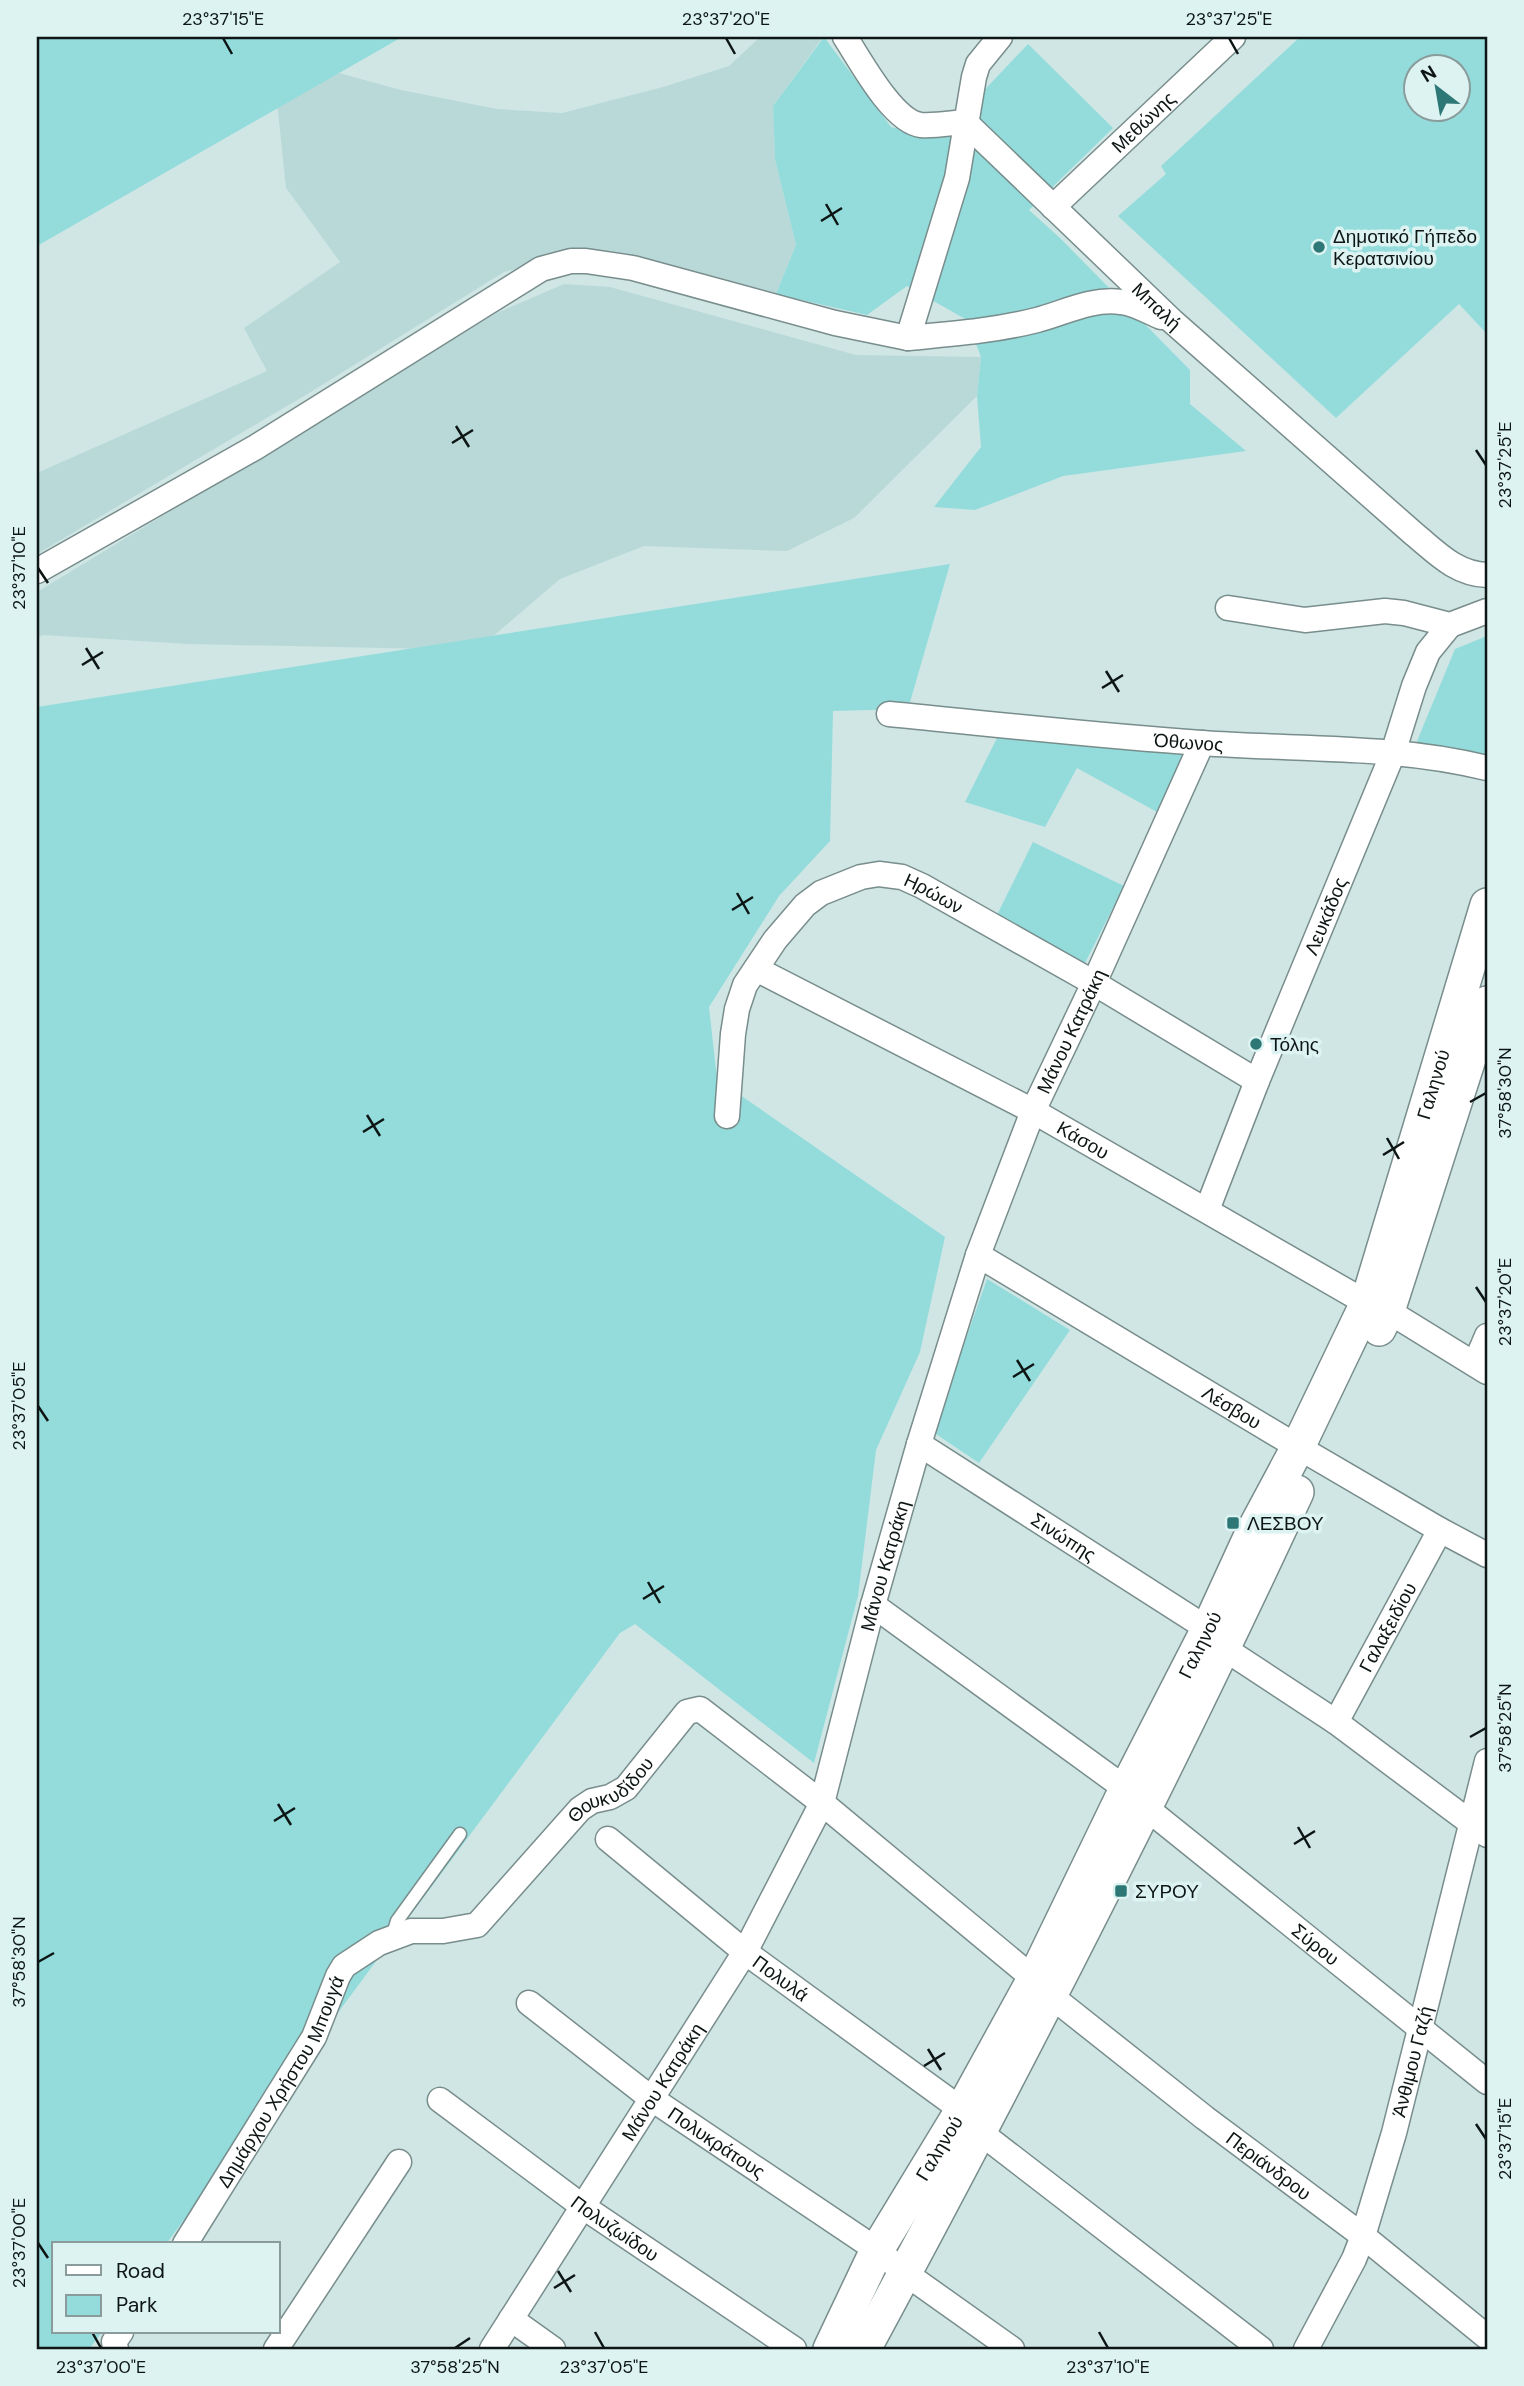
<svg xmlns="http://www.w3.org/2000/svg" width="1524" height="2386" viewBox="0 0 1524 2386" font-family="'DM Sans',sans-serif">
	<rect width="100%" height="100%" fill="#cfe6e5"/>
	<g fill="#b9d9d8">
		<path d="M 760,37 L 823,37 L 773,106 L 775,159 L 796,245 L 776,294 L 585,252 L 504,272 L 309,393 L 37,554 L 37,473 L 267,371 L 244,328 L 340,262 L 286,188 L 277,102 L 317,67 L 401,90 L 497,109 L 562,113 L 663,87 L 729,66 Z"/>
		<path d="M 564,284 L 610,287 L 856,355 L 981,357 L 977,396 L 854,518 L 787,551 L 644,546 L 560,579 L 477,650 L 188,644 L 43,635 L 37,638 L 37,592 L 497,313 Z"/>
	</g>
	<g fill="#93dcdb" fill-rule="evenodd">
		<path d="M 37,37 L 402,37 L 37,246 Z"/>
		<path d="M 824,37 L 891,127 L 939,138 L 1028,44 L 1113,128 L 1029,210 L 1060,238 L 1190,370 L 1190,404 L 1246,451 L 1063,476 L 975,510 L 934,507 L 981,447 L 977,396 L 981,357 L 967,320 L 907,286 L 867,315 L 776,294 L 796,245 L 775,159 L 773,106 Z"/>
		<path d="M 1300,37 L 1487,37 L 1487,334 L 1459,304 L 1336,418 L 1118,216 L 1166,174 L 1161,166 ZM 1458,66 L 1458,108 L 1416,108 L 1416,66 Z"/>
		<path d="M 950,564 L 908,709 L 833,711 L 830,841 L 779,896 L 709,1007 L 717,1079 L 945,1237 L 920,1352 L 876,1450 L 858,1596 L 814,1763 L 635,1624 L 620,1633 L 166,2244 L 54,2244 L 54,2332 L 102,2332 L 89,2349 L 37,2349 L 37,707 Z"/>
		<path d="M 1487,636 L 1487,771 L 1408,763 L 1455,649 Z"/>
		<path d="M 998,736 L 1183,754 L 1157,812 L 1077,768 L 1045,827 L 965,802 Z"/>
		<path d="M 1033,842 L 1124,886 L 1083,967 L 997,915 Z"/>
		<path d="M 987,1279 L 1070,1330 L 979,1463 L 933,1432 Z"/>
	</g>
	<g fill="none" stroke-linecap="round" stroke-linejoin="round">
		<defs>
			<path id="lane" d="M 392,1937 L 397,1921 L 460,1834"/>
			<g id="street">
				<path id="s1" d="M 845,37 C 860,60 893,122 921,125 C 935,126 951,123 965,122 L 1172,321 L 1414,534 C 1437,553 1456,574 1487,575"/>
				<path d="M 1000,37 L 978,64 L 974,77 L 957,178 L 908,338 C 951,334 994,331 1037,320 C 1064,313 1091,298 1121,302 C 1134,303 1149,312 1161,317"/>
				<path id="s2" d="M 1053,207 L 1233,37"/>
				<path d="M 37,571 L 256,447 L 541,269 L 571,261 L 586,261 L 633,268 L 835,323 L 908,338"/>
				<path d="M 1228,608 L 1305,620 L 1385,611 L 1404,613 L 1450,625 L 1487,611"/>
				<path id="s3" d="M 889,714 C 993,724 1098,736 1202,743 C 1297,750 1395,745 1487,768"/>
				<path id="s4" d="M 756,969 L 1033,1111 L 1367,1303"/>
				<path id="s5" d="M 727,1116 L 733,1034 L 737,1009 L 745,985 L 775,940 L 805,905 L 821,893 L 861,877 L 879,874 L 902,877 L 922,886 L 1094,983 L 1257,1081"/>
				<path id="s6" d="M 1207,1210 L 1257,1081 L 1393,753 L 1414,686 L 1428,652 L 1450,625"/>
				<path id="s7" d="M 978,1255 L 1298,1447 L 1440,1530 L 1487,1555"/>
				<path d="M 1388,1311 L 1487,1372"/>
				<path d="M 1475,1364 L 1487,1336"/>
				<path id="s8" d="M 919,1444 L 1208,1629"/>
				<path d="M 873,1605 L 1126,1789"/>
				<path d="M 1225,1649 L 1336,1722 L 1487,1835"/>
				<path id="s9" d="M 1336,1722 L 1440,1530"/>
				<path id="s10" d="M 1145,1807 L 1487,2082"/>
				<path id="s11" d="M 608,1839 L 745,1952 L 962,2110"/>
				<path id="s12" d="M 1051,1996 L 1205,2118 L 1363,2236 L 1487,2337"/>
				<path id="s13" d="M 529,2003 L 652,2099 L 877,2250 L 905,2273 L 1012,2349"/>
				<path id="s14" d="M 440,2100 L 582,2206 L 794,2349"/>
				<path d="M 981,2133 L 1261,2349"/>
				<path id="s15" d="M 185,2244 L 314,2037 L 338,1976 L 344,1966 L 379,1943 L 411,1931 L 443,1931 L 477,1925 L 580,1809 L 592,1801 L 610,1797 L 626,1788 L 687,1712 L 700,1709 L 822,1803 L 1034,1979"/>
				<path d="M 511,2319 L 553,2349"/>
				<path d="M 116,2349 L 114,2342 L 121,2332"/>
				<path d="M 276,2349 L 399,2162"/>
				<path id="s16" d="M 492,2349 L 745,1952 L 822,1803 L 873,1605 L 919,1444 L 978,1255 L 1033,1111 L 1094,983 L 1202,743"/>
				<path id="s17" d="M 1306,2349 L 1354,2259 L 1363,2236 L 1394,2133 L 1487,1761"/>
			</g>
			<g id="secondary">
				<path d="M 1379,1329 L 1388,1311 L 1487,1003"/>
				<path id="s18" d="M 830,2349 L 877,2250 L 962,2110 L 1034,1979 L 1126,1789 L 1208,1629 L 1252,1533 L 1298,1447 L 1367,1303 L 1487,905"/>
				<path d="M 864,2349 C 1016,2067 1162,1783 1297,1492"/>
			</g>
		</defs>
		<use href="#lane" stroke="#788d8c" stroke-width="15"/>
		<use href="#street" stroke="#788d8c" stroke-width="27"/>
		<use href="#secondary" stroke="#788d8c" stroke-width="36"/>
		<use href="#lane" stroke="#fff" stroke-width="12"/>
		<use href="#street" stroke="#fff" stroke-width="24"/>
		<use href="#secondary" stroke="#fff" stroke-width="33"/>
	</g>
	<path fill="none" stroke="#0d1615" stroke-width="2.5" d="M 223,38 L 232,54M 726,38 L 735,54M 1229,38 L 1238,54M 826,204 L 838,225M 821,221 L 842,208M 456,426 L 469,447M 452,443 L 473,430M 1476,450 L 1486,465M 38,568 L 48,583M 86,648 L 99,669M 82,665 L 103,652M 1106,671 L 1119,692M 1102,688 L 1123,675M 737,893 L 749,914M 732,910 L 753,897M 1470,1102 L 1486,1093M 367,1115 L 380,1136M 363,1132 L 384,1119M 1387,1138 L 1399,1159M 1383,1155 L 1404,1142M 1476,1287 L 1486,1302M 1017,1360 L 1030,1381M 1013,1377 L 1034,1364M 38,1406 L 48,1421M 648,1582 L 660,1603M 643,1599 L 664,1586M 1470,1737 L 1486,1728M 278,1804 L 291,1825M 274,1821 L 295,1808M 1298,1827 L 1310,1848M 1294,1844 L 1315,1831M 38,1962 L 54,1953M 928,2049 L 941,2070M 924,2066 L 945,2053M 1476,2124 L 1486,2139M 38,2243 L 48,2258M 558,2271 L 571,2292M 554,2288 L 575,2275M 92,2332 L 101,2348M 595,2332 L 604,2348M 1099,2332 L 1108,2348M 455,2348 L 470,2338"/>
	<g fill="#2e7777" stroke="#dcf3f2" stroke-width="2.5">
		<circle cx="1319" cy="247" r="7"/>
		<circle cx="1256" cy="1044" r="7"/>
		<rect x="1226" y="1516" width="14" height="14" rx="3.5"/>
		<rect x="1114" y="1884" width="14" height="14" rx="3.5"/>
	</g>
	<g text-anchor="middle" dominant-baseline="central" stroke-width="7" stroke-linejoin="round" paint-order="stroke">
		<g font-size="19" fill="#0d1615" stroke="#dcf3f2">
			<text stroke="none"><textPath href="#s2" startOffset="124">Μεθώνης</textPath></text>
			<text stroke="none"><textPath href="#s1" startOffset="429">Μπαλή</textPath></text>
			<text stroke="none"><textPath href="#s3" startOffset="301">Όθωνος</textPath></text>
			<text stroke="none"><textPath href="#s5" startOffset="373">Ηρώων</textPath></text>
			<text stroke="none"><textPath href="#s6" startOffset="317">Λευκάδος</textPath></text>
			<text stroke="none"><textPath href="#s16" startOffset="1451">Μάνου Κατράκη</textPath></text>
			<text stroke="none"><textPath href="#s18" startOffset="1405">Γαληνού</textPath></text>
			<text stroke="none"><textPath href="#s4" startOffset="369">Κάσου</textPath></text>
			<text stroke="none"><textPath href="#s7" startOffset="296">Λέσβου</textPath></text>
			<text stroke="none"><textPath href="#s8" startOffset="172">Σινώπης</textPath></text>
			<text stroke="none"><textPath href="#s16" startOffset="884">Μάνου Κατράκη</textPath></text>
			<text stroke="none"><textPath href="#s9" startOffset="108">Γαλαξειδίου</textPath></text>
			<text stroke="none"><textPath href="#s18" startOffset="796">Γαληνού</textPath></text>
			<text stroke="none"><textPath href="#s15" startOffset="656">Θουκυδίδου</textPath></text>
			<text stroke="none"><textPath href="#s10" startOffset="219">Σύρου</textPath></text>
			<text stroke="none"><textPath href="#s11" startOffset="222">Πολυλά</textPath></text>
			<text stroke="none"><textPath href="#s17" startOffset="308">Άνθιμου Γαζή</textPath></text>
			<text stroke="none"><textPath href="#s15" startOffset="189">Δημάρχου Χρήστου Μπουγά</textPath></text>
			<text stroke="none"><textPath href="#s16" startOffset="317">Μάνου Κατράκη</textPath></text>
			<text stroke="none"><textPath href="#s13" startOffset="234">Πολυκράτους</textPath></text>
			<text stroke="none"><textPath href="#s18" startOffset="229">Γαληνού</textPath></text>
			<text stroke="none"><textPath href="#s12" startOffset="276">Περιάνδρου</textPath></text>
			<text stroke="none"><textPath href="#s14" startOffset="217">Πολυζωίδου</textPath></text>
		</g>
		<g font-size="19" fill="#0d1615" stroke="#dcf3f2" text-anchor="start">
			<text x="1333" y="236">Δημοτικό Γήπεδο<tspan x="1333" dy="22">Κερατσινίου</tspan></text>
			<text x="1270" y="1044">Τόλης</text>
			<text x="1247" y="1523">ΛΕΣΒΟΥ</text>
			<text x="1135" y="1891">ΣΥΡΟΥ</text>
		</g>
	</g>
	<rect width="1524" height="2386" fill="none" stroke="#dcf3f2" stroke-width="77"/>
	<rect x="52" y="2242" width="228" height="91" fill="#dcf3f2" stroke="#899b9a" stroke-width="2"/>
	<rect x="66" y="2265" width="35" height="10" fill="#ffffff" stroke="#899b9a" stroke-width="2"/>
	<text x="116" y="2278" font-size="21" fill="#0d1615">Road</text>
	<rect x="66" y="2295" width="35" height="21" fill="#93dcdb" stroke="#899b9a" stroke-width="2"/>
	<text x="116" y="2312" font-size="21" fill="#0d1615">Park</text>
	<g transform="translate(1437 88) rotate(329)"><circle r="33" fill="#dcf3f2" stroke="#899b9a" stroke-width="2"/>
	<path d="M0-5L12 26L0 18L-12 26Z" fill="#2e7777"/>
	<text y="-10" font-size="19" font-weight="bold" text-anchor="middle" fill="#0d1615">N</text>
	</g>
	<rect x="38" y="38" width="1448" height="2310" fill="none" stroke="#0d1615" stroke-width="2.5"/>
	<g font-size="18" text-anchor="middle" fill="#0d1615">
		<text x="223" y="25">23°37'15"E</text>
		<text x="726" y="25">23°37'20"E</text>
		<text x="1229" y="25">23°37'25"E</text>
		<text transform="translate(1505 465) rotate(-90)" y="6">23°37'25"E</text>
		<text transform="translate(19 568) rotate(-90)" y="6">23°37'10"E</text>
		<text transform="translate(1505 1093) rotate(-90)" y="6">37°58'30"N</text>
		<text transform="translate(1505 1302) rotate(-90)" y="6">23°37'20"E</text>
		<text transform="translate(19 1406) rotate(-90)" y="6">23°37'05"E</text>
		<text transform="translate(1505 1728) rotate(-90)" y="6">37°58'25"N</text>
		<text transform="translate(19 1962) rotate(-90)" y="6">37°58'30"N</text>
		<text transform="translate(1505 2139) rotate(-90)" y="6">23°37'15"E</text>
		<text transform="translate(19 2243) rotate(-90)" y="6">23°37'00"E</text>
		<text x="101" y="2373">23°37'00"E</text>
		<text x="455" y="2373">37°58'25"N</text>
		<text x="604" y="2373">23°37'05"E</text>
		<text x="1108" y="2373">23°37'10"E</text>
	</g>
</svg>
